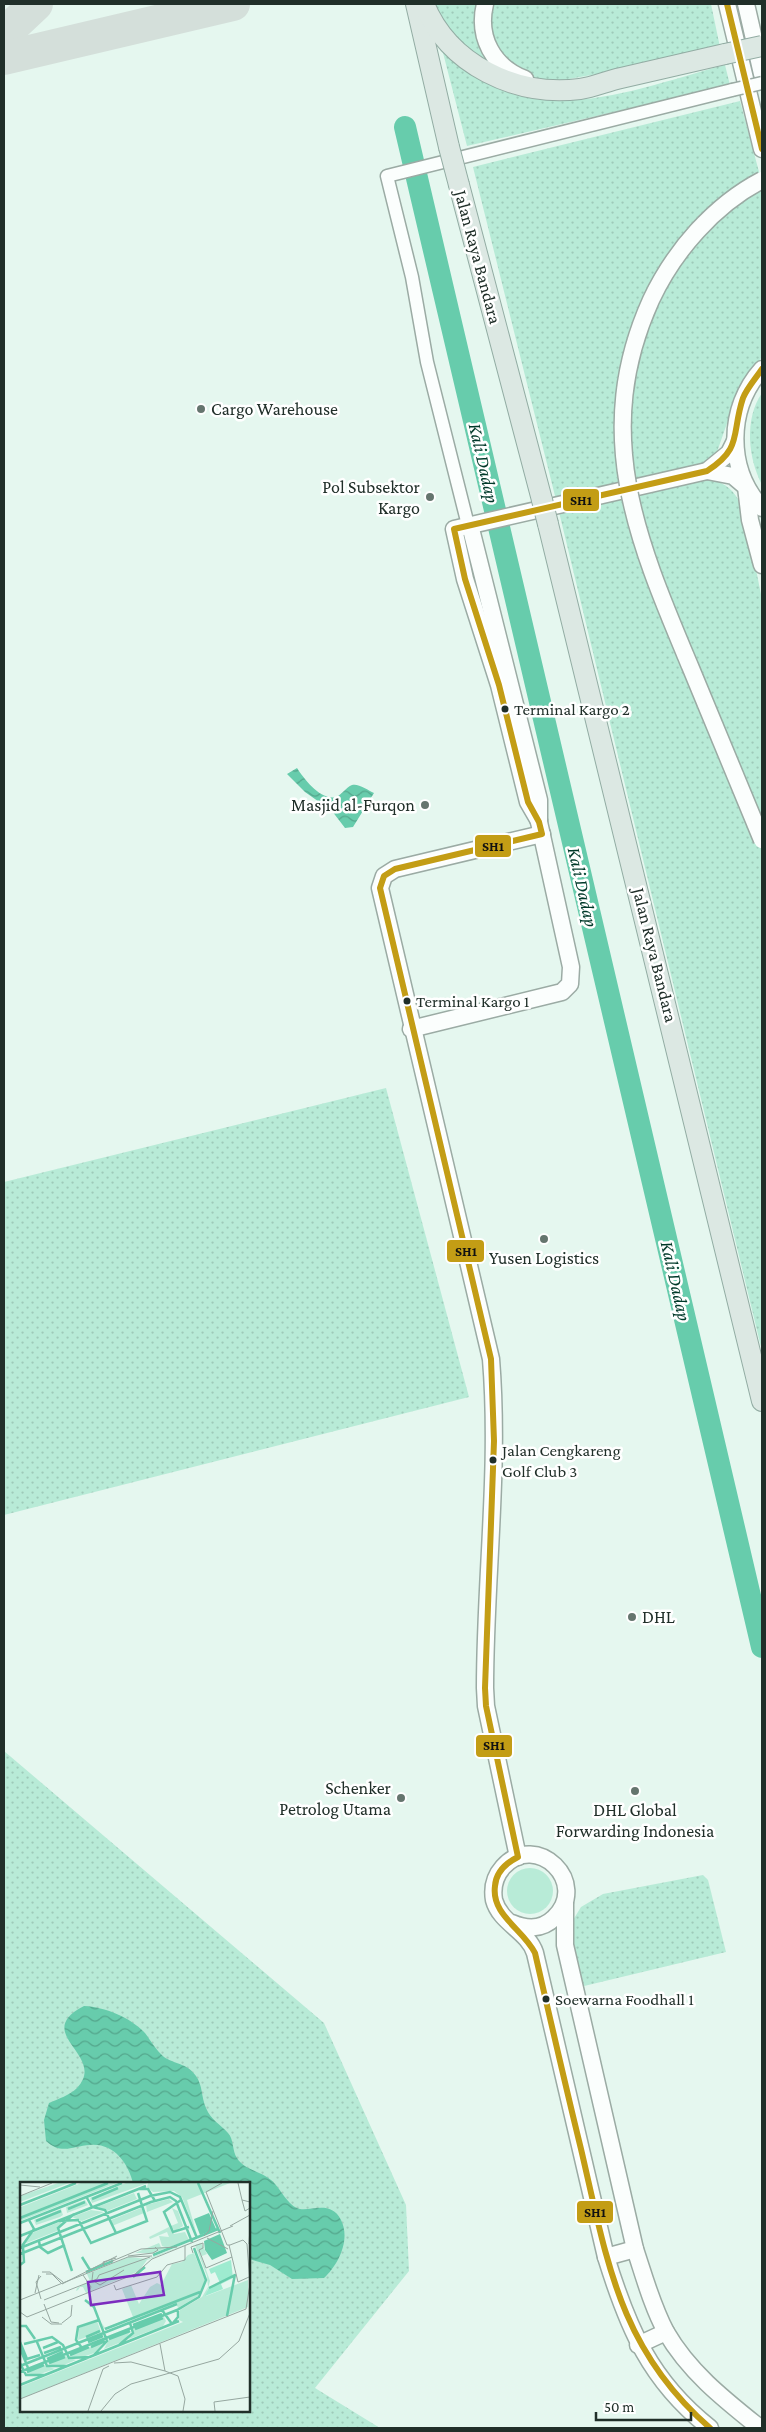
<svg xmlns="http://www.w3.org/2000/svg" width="766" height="2432" viewBox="0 0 766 2432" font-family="'Crimson Pro',serif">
	<defs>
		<pattern id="grass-dots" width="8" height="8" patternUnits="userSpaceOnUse" patternTransform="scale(1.25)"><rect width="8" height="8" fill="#b8ebd7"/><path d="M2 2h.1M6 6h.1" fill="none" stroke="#9ecab9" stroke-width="1.8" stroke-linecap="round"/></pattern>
		<pattern id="water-waves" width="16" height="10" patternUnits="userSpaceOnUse" patternTransform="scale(1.25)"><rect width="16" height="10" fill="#67ccac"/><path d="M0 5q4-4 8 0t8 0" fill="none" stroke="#54a68c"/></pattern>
	</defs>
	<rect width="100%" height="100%" fill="#e5f7ef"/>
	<g fill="url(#grass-dots)" fill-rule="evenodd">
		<path d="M 429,4 L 478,4 C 470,34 481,53 502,75 L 462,49 Z"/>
		<path d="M 490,4 L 711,4 L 721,52 L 563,80 C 540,81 525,76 504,65 L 487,21 Z"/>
		<path d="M 441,45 C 454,57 467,71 481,80 C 555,125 648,85 725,65 L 730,85 L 467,146 Z"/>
		<path d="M 740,101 L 762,183 L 762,357 L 741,383 L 717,452 L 702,464 L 556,500 L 473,167 Z"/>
		<path d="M 762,393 L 762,485 C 748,458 744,419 762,393 Z"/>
		<path d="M 702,479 C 715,479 728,484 736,496 C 746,510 757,577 762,598 L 762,1351 L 559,512 Z"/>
		<path d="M 386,1088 L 469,1397 L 4,1515 L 4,1182 Z"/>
		<path d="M 4,1751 L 324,2023 L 406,2205 L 409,2271 L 315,2388 L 380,2428 L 4,2428 ZM 21,2183 L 249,2183 L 249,2411 L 21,2411 Z"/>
		<path d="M 703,1875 L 708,1880 L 726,1952 L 580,1987 L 570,1925 L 581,1907 L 603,1894 Z"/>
	</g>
	<circle fill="#b8ebd7" cx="530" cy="1891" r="23"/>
	<g fill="url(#water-waves)">
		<path d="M 297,768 C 304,779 321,801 336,797 C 342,795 346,787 352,785 C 358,783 368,790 374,793 L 353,827 L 345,828 L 332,811 L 305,792 L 287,774 Z"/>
		<path d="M 84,2006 C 105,2007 130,2017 145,2033 C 151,2041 156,2050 164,2057 C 174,2064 187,2063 196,2076 C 203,2086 201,2097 206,2108 C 211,2120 220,2124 228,2133 C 234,2139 232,2151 237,2158 C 244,2170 261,2171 271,2180 C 281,2188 287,2206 300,2209 C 312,2211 331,2200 341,2220 C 351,2240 338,2265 324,2278 L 292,2279 L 270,2265 L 249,2259 L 249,2183 L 133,2183 C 128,2163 114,2143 90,2145 C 73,2146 61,2155 46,2141 L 44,2120 L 49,2103 C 58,2099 70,2095 77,2088 C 108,2055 30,2034 84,2006 Z"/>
	</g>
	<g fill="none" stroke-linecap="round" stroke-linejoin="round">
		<path stroke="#67ccac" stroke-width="22" d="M 405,127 L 762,1647"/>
		<g stroke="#d4dfda" stroke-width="34">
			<path d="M 4,34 L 36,4"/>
			<path d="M 4,58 L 233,4"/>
		</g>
		<defs>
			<path id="minor" d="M 468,525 L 427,362 L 412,277 L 387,176 L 732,90"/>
			<g id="tertiary">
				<path d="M 485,4 C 477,37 493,67 525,79"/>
				<path d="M 727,4 L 762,149"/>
				<path d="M 746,4 L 762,74"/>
				<path d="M 762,369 C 727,408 726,469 762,508"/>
				<path d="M 707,471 L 733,476 L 746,487 L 750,520 L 762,565"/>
				<path d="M 539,821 L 528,802 L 499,685 L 465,579 L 454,529 L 707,471 L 729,453 L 735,441"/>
				<path d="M 411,1029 L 562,992 L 570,984 L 571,967 L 539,822 L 539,800 L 470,525"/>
				<path d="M 518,1857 L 486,1706 L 485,1688 C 485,1578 500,1469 491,1359 L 380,888 L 384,876 L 395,869 L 542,834"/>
				<path d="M 565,1903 L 565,1945 L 635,2249 C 644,2276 652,2306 666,2332 C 689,2372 725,2400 760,2428"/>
				<path d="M 512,1923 C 526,1929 542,1930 554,1918 C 591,1883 536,1830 503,1867 C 495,1876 492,1888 494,1900 C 500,1923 528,1931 535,1953 L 606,2257 C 628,2328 650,2381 710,2428"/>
				<path d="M 606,2257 L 635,2249"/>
				<path d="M 638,2345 L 666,2332"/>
			</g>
			<g id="primary">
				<path d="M 416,4 L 449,147"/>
				<path d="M 424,4 C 449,65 516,97 580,89 C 594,87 607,81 621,78 C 656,70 690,62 725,54"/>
				<path d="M 459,185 L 542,500"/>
				<path d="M 548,524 L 762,1401"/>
			</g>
		</defs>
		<use href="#minor" stroke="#9baba4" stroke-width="15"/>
		<use href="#tertiary" stroke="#9baba4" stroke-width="19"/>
		<use href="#primary" stroke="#92aca3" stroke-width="22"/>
		<use href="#minor" stroke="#fbfefd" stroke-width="12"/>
		<use href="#tertiary" stroke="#fbfefd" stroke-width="16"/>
		<use href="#primary" stroke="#dce8e3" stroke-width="20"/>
		<defs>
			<path id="minor-bridge" d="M 732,90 L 762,83"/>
			<path id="tertiary-bridge" d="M 762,180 C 714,205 674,251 651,300 C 591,433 637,540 690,666 C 714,724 738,782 762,840"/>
			<g id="primary-bridge">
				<path d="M 725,54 L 762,46"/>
				<path d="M 449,147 L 459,185"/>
				<path d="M 542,500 L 548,524"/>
			</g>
		</defs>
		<use href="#minor-bridge" stroke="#9baba4" stroke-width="15" stroke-linecap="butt"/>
		<use href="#tertiary-bridge" stroke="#9baba4" stroke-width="19" stroke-linecap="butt"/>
		<use href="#primary-bridge" stroke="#92aca3" stroke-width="22" stroke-linecap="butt"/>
		<use href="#minor-bridge" stroke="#fbfefd" stroke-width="12"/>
		<use href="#tertiary-bridge" stroke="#fbfefd" stroke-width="16"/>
		<use href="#primary-bridge" stroke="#dce8e3" stroke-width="20"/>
		<defs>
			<g id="bus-1">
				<path d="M 727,4 L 762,149"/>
				<path d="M 710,2428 C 619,2349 607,2260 581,2149 C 565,2084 550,2018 535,1953 C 523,1929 491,1915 495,1886 C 496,1872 506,1863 518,1857 L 486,1706 L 485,1688 L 494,1441 L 491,1359 L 380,888 L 384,876 L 395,869 L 542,834 L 539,822 L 528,802 L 499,685 L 465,579 L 454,529 L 707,471 C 743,448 731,434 743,398 C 747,388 756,378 762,369"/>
			</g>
		</defs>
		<use href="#bus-1" stroke="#fff" stroke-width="10"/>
		<use href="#bus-1" stroke="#c39d15" stroke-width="6"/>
	</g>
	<g fill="#65756e" stroke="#fff" stroke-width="2">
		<circle cx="201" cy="409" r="5"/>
		<circle cx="430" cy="497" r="5"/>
		<circle cx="425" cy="805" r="5"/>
		<circle cx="544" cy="1239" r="5"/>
		<circle cx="632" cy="1617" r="5"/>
		<circle cx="635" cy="1791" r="5"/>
		<circle cx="401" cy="1798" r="5"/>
	</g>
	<g fill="#202f29" stroke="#fff" stroke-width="2">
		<circle cx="505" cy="709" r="4.5"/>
		<circle cx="407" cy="1001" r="4.5"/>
		<circle cx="493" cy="1460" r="4.5"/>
		<circle cx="546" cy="1999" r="4.5"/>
	</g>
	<g text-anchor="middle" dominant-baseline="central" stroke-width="5" stroke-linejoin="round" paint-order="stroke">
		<g font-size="17" fill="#202f29" stroke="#fff" text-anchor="start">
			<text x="514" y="709">Terminal Kargo 2</text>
			<text x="416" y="1001">Terminal Kargo 1</text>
			<text x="502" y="1450">Jalan Cengkareng<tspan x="502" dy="21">Golf Club 3</tspan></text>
			<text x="555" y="1999">Soewarna Foodhall 1</text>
		</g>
		<g font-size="18" fill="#202f29" stroke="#fff">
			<text transform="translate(478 257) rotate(75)">Jalan Raya Bandara</text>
			<text transform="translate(655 955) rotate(76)">Jalan Raya Bandara</text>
		</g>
		<g font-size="18" fill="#202f29" stroke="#fff" text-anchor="end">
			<text x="211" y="409" text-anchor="start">Cargo Warehouse</text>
			<text x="420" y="487">Pol Subsektor<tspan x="420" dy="21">Kargo</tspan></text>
			<text x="415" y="805">Masjid al-Furqon</text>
			<text x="544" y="1258" text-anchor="middle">Yusen Logistics</text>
			<text x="642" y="1617" text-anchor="start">DHL</text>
			<text x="391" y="1788">Schenker<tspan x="391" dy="21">Petrolog Utama</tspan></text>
			<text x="635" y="1810" text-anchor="middle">DHL Global<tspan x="635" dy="21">Forwarding Indonesia</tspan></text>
		</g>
		<g font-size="19" font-style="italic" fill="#003929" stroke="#fff">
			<text transform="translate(484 463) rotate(77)">Kali Dadap</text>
			<text transform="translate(583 887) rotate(77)">Kali Dadap</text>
			<text transform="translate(676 1281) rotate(77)">Kali Dadap</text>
		</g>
	</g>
	<g transform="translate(20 2182)">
		<rect width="230" height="230" fill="#e5f7ef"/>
		<path d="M 38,1 L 49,1 L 0,20 L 0,14 ZM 61,1 L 97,1 L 0,39 L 1,25 ZM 106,1 L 210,1 L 167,18 L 177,53 L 162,15 L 154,9 L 133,10 L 127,5 L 128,1 L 72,21 L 70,16 ZM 114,11 L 117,17 L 87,29 L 77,25 ZM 149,17 L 153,20 L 127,30 L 126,23 ZM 65,18 L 68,23 L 47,31 L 46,25 ZM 121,26 L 124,31 L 92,44 L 91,38 ZM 152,26 L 158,29 L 163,44 L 155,49 L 151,44 L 158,41 ZM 41,27 L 43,33 L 40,35 L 16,43 L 14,38 ZM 71,28 L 84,30 L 62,39 L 52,35 ZM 42,39 L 37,49 L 4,62 L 12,51 ZM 149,45 L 154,52 L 165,50 L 169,58 L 133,71 L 115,71 L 139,61 L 141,65 L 145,65 L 142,64 L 139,54 L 149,55 L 147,50 L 130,57 L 129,55 ZM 183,56 L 127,78 L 119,89 L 66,111 L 63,105 L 60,105 L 58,108 L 56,109 L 57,106 L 70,99 L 67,92 L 109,75 L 127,77 ZM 181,61 L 187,72 L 182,74 L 179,68 L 190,99 L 186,114 L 228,98 L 228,125 L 0,217 L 0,205 L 163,140 L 159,138 L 160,128 L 182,115 L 188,105 L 187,94 L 175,63 ZM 174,71 L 185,98 L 178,114 L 158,126 L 156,121 L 84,147 L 81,140 L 85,146 L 113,135 L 102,107 L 111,103 L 119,122 L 130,105 L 137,101 L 141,103 L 152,82 L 162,80 L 168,73 ZM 140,136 L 144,135 L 146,139 L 143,144 L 109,157 L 114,146 ZM 77,139 L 81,150 L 58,158 L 59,146 ZM 111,149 L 104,159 L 84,167 L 89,157 ZM 85,159 L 74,171 L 60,176 L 49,174 ZM 45,174 L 56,178 L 39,185 L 28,182 ZM 23,183 L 35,187 L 17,193 L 6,191 Z" fill="#b8ebd7"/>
		<path d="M 211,78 L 213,96 L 201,102 L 203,107 L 185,114 L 189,105 L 200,101 L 195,90 L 191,92 L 189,87 Z" fill="#9eebd0"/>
		<path d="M 189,31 L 196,47 L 180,53 L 174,37 ZM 200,52 L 207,71 L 192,78 L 185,68 L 184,59 Z" fill="#67ccac"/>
		<path fill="none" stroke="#67ccac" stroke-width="2.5" d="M 178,1 L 200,51M 118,7 L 128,7 L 135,19M 67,16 L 72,25 L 85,28 L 96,51M 72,17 L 98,6M 161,18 L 144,30 L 153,50 L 169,45M 0,23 L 56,1M 48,27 L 65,20M 0,36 L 88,1M 16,39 L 41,29M 37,39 L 59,38M 59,39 L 71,61 L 127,39 L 118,11M 0,41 L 102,1M 0,54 L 126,4M 19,59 L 20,65 L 28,71 L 45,63M 2,64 L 14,47 L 9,38M 0,66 L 130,14 L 150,10 L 160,15 L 177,56M 0,72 L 131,20 L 150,15 L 156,19 L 172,60M 133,73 L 198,47M 62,75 L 70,88M 0,83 L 4,80 L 3,65M 52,89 L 38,46 L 54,32M 66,90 L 93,79M 113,95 L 125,85M 189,106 L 215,93M 65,118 L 74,125 L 87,159 L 73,174M 142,128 L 152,142M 207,134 L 215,92M 152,142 L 158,135 L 158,129M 113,143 L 142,132M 0,144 L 6,144 L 15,157M 85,147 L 180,110M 115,147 L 143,136M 66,155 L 80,149M 89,157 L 110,149M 0,160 L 7,177 L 20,173M 17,160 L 27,184 L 48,184M 68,160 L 83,154M 4,162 L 32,155 L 43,163 L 49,176 L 70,175M 99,163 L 113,151 L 110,141M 71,165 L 85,159M 0,166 L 8,186M 23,166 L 38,160M 62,166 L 56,158 L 58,145 L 79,138M 24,171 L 41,165M 50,173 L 69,165M 27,177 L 43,170M 0,181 L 6,193 L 25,193M 29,181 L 45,175M 0,184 L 157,122M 0,190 L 157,128 L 179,115 L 186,98 L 174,66M 7,190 L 24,183M 0,203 L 159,139"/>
		<path fill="none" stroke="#96a7a0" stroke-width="1" d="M 202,1 L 186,10 L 207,63 L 210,63M 218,1 L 222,18M 0,3 L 20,5M 0,14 L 32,1M 230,20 L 222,18 L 225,29 L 230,26M 210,44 L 230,33M 184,54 L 189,49 L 193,29M 187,56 L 208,67M 229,62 L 230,45M 209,63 L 218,100 L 229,95M 173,71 L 171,65 L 183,61 L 183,66 L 179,68 L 186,86 L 212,75M 108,74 L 133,71 L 138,68 L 135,65M 90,80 L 121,67 L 157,65M 84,84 L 83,80 L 96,76M 22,90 L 30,90 L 43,100M 73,90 L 72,98 L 80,103 L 104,88M 26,92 L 32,92 L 42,102 L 97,74M 63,93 L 71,105 L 68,111M 21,94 L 16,100 L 21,117M 94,103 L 96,108 L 137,95 L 147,83 L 165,78 L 165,64M 15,111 L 19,93M 0,118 L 108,75 L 132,74M 24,118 L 77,97 L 79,93 L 130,75M 24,122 L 31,140 L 39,141M 0,130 L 7,135 L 115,92 L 132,77 L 213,44M 22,135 L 31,142 L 42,142M 42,141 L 51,134 L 52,123M 140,162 L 145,189 L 158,194 L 165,217 L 163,229M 94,181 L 111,180 L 145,189M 0,217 L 226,127 L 230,102 L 227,62 L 223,58 L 210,63M 68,229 L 83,187 L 89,184M 81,229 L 95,212 L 111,202 L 199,177 L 219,159 L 230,131M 195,229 L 194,220 L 230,215"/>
		<path fill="#7b2cbf" fill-opacity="0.15" stroke="#7b2cbf" stroke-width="2.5" d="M 140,90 L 144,113 L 71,123 L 68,100 Z"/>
		<rect width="230" height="230" fill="none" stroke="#202f29" stroke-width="2.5"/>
	</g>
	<g stroke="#fff" stroke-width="2">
		<rect x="562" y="488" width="38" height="24" rx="5" fill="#c39d15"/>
		<rect x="474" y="834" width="38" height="24" rx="5" fill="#c39d15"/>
		<rect x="446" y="1239" width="39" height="24" rx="5" fill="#c39d15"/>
		<rect x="475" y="1734" width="38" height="24" rx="5" fill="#c39d15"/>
		<rect x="576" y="2200" width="38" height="24" rx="5" fill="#c39d15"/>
	</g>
	<g font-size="14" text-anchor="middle" font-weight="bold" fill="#111">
		<text x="581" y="505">SH1</text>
		<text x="493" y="851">SH1</text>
		<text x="466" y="1256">SH1</text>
		<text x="494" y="1750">SH1</text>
		<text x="595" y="2217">SH1</text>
	</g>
	<rect width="766" height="2432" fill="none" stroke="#202f29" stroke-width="10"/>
	<path d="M596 2412v8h95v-8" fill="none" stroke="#202f29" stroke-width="2.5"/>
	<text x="604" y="2412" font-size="15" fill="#202f29" stroke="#ffffff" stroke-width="4" paint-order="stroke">50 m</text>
</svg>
